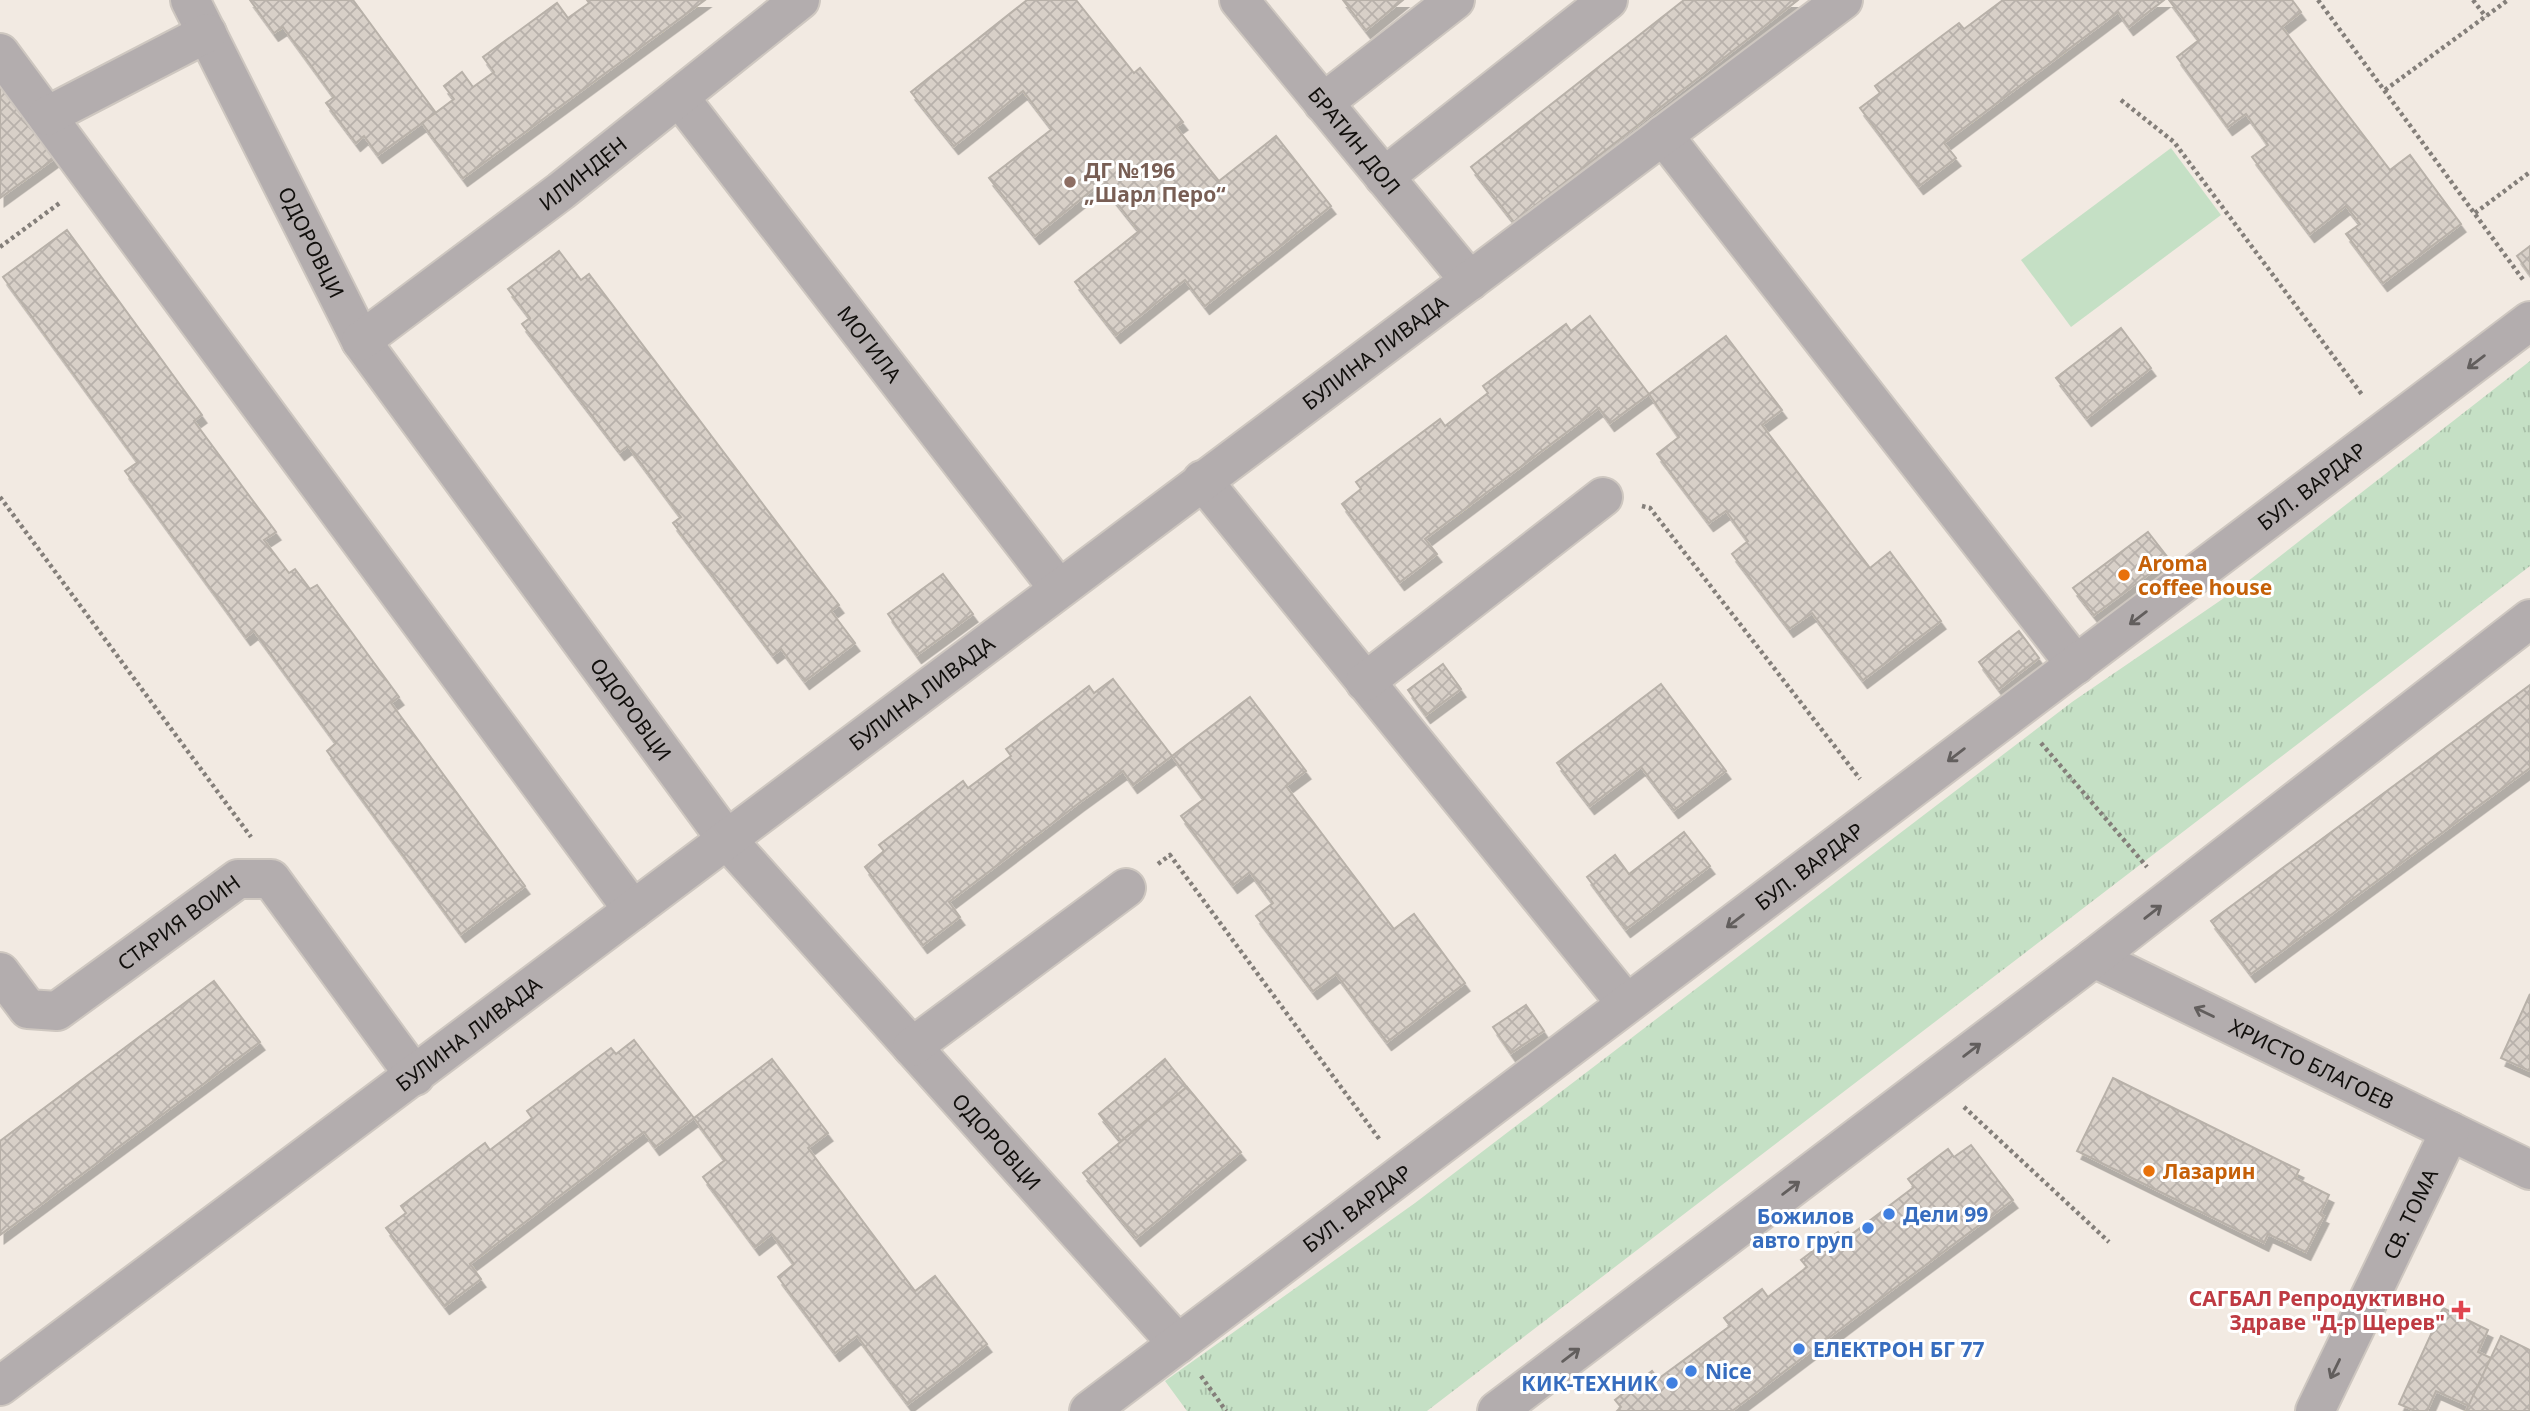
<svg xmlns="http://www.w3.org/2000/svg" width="2530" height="1411" viewBox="0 0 2530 1411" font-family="'Noto Sans',sans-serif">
	<defs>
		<pattern id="grass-tufts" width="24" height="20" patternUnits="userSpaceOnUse" patternTransform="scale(1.75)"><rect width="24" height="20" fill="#c5e0c5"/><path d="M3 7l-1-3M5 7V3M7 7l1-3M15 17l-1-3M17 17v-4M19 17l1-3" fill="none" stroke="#a8bfa8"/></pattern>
		<pattern id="building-cross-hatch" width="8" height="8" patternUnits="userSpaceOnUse" patternTransform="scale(1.75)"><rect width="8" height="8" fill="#d8d0c8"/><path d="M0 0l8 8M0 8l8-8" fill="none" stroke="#b8b1ab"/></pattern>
		<filter id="shadow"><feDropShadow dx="4.5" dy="8" stdDeviation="0" flood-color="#0004"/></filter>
	</defs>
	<rect width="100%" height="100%" fill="#f2eae2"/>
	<path fill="url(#grass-tufts)" d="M 2530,361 L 2530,566 L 1427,1411 L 1187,1411 L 1165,1381 L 1415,1203 L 2072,702 L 2243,585 Z"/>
	<path fill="#c5e0c5" d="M 2171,148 L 2221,215 L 2071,327 L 2021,260 Z"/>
	<g fill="url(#building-cross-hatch)" stroke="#b8b1a9" stroke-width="2" filter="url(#shadow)">
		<path d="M 250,0 L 353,0 L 436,113 L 378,155 L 364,136 L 356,143 L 326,103 L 334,97 L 283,27 L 274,33 Z"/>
		<path d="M 587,0 L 705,0 L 463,178 L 422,123 L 454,99 L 444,86 L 462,72 L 473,87 L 494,72 L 483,57 L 557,3 L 568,18 L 589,3 Z"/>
		<path d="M 1027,0 L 1076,0 L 1134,73 L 1140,68 L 1183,122 L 1176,127 L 1219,181 L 1276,136 L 1331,206 L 1205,306 L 1185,280 L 1116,335 L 1075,282 L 1139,231 L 1101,183 L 1035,236 L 989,178 L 1052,129 L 1023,91 L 954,146 L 911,92 Z"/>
		<path d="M 1343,0 L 1403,0 L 1366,30 Z"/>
		<path d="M 1684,0 L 1798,0 L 1514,222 L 1471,167 Z"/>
		<path d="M 2003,0 L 2164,0 L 2129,27 L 2118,12 L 1944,143 L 1956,158 L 1919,186 L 1860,108 L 1880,93 L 1875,86 L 1959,23 L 1964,29 Z"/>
		<path d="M 2169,0 L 2292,0 L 2301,12 L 2282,27 L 2322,81 L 2390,170 L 2410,155 L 2461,224 L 2383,283 L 2346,234 L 2360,224 L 2346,206 L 2310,234 L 2252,157 L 2268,145 L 2257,129 L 2246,114 L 2228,127 L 2177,57 L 2199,40 Z"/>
		<path d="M 0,69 L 62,153 L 0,198 Z"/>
		<path d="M 67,230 L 202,415 L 194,421 L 276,532 L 264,540 L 289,573 L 295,569 L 310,589 L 317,585 L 399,697 L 391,703 L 525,886 L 461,934 L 327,751 L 336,743 L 254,631 L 246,637 L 125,471 L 138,462 L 3,277 Z"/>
		<path d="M 2530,246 L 2530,274 L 2517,256 Z"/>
		<path d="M 559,251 L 581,280 L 589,274 L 839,605 L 831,611 L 855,643 L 805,681 L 781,649 L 773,655 L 673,523 L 681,517 L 628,446 L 620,452 L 522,324 L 530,318 L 508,289 Z"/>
		<path d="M 1590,316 L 1649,394 L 1610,423 L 1599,408 L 1425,539 L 1437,554 L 1400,582 L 1342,504 L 1361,489 L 1356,482 L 1440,419 L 1445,426 L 1488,393 L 1483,386 L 1566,324 L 1571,331 Z"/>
		<path d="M 2121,328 L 2151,368 L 2087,418 L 2056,378 Z"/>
		<path d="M 1726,336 L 1782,410 L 1762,425 L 1870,568 L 1890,552 L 1941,621 L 1863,680 L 1812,613 L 1789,629 L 1732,554 L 1748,541 L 1726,511 L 1709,523 L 1657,454 L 1679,437 L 1649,394 Z"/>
		<path d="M 2148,532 L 2169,559 L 2094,615 L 2073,588 Z"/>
		<path d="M 943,574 L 973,614 L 917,655 L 888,614 Z"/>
		<path d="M 2019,631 L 2039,658 L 1999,689 L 1979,662 Z"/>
		<path d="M 1443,664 L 1461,689 L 1426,715 L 1408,690 Z"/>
		<path d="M 1113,679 L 1172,756 L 1133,785 L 1123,771 L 1079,803 L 949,902 L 960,917 L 923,945 L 865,867 L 884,851 L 879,845 L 963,781 L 968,788 L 1011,756 L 1006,749 L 1089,686 L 1094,693 Z"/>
		<path d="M 1661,684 L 1726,771 L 1674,810 L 1641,767 L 1590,806 L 1557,763 Z"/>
		<path d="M 2530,685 L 2530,768 L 2251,974 L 2211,921 Z"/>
		<path d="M 1250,697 L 1306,771 L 1286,786 L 1394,929 L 1414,914 L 1465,983 L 1387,1042 L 1336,974 L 1313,991 L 1256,916 L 1273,903 L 1250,872 L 1233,885 L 1181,816 L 1204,799 L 1172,756 Z"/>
		<path d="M 1684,832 L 1710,866 L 1626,929 L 1587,877 L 1615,855 L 1629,874 Z"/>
		<path d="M 214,981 L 260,1042 L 0,1235 L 0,1141 Z"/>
		<path d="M 2530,994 L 2530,1071 L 2501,1058 Z"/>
		<path d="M 1526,1005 L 1544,1031 L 1511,1053 L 1493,1027 Z"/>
		<path d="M 634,1040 L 694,1118 L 655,1147 L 644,1132 L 470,1264 L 481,1279 L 445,1306 L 386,1228 L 406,1213 L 401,1206 L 485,1143 L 490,1150 L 532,1118 L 527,1111 L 611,1048 L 616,1054 Z"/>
		<path d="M 772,1059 L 828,1133 L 808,1148 L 915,1291 L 935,1276 L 987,1344 L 908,1404 L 857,1336 L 835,1353 L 778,1277 L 794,1264 L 772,1234 L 755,1247 L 703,1177 L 725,1160 L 694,1118 Z"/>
		<path d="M 1165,1059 L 1187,1087 L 1121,1141 L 1099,1114 Z"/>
		<path d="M 2113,1078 L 2299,1170 L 2295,1178 L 2329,1195 L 2320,1214 L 2324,1216 L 2306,1252 L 2268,1234 L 2264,1243 L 2077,1151 Z"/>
		<path d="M 1187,1087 L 1241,1152 L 1136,1238 L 1083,1173 Z"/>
		<path d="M 1971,1145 L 2013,1200 L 1876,1302 L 1732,1411 L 1617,1411 L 1621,1407 L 1615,1400 L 1652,1371 L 1658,1379 L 1730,1326 L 1724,1318 L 1762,1289 L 1768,1297 L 1807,1267 L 1801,1260 L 1838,1232 L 1844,1240 L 1914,1187 L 1908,1179 L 1948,1149 L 1954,1157 Z"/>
		<path d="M 2443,1308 L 2488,1330 L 2478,1352 L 2491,1358 L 2469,1406 L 2436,1391 L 2427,1411 L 2415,1411 L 2399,1404 Z"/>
		<path d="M 2501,1336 L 2530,1350 L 2530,1411 L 2466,1411 Z"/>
	</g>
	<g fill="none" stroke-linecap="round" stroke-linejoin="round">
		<defs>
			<g id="minor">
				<path id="s1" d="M 190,0 L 361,341 L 727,840 L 1178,1344"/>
				<path id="s2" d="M 1239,0 L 1470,281"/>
				<path d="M 0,53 L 633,910"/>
				<path id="s3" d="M 679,97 L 1059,589"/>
				<path d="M 1323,103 L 1455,0"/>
				<path d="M 47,116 L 207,33"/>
				<path d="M 1663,135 L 2076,665"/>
				<path d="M 1384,177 L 1608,0"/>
				<path id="s4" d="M 361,341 L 561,191 L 800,0"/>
				<path d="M 1202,480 L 1626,1003"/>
				<path d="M 1365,682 L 1603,497"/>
				<path id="s5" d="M 2094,958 L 2530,1170"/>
				<path id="s6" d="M 0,972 L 28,1009 L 57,1011 L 238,879 L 271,879 L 415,1076"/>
				<path d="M 912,1047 L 1126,888"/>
				<path id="s7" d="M 0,1386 L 1843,0"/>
				<path id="s8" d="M 1089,1411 L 2530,321"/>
				<path d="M 1497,1411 L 2094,958 L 2530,619"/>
				<path id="s9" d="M 2315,1411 L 2450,1131"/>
			</g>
		</defs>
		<use href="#minor" stroke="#cec7c0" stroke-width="42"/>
		<g stroke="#847f7a" stroke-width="4.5" stroke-dasharray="3.5 3.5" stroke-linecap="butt">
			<path d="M 2318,0 L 2524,281"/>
			<path d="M 2473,0 L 2486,17"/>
			<path d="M 2385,90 L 2508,0"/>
			<path d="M 2121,100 L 2174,142 L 2363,396"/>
			<path d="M 2475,213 L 2530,172"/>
			<path d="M 0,247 L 61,202"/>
			<path d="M 0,497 L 251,837"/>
			<path d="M 1642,506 L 1650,508 L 1860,779"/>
			<path d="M 2041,743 L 2147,867"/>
			<path d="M 1158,864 L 1170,855 L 1380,1140"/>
			<path d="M 1964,1107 L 2109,1242"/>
			<path d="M 1201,1376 L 1226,1411"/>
		</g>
		<use href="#minor" stroke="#b3adae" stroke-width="38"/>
	</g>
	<defs><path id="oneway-shaft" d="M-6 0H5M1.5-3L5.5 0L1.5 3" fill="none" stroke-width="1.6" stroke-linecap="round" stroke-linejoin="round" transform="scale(1.75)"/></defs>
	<g stroke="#625e5d">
		<use href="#oneway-shaft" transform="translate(2476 362) rotate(143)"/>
		<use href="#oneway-shaft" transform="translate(2138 618) rotate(143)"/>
		<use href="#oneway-shaft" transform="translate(1956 755) rotate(143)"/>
		<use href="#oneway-shaft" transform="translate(2153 912) rotate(-38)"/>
		<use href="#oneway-shaft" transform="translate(1735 921) rotate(143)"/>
		<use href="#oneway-shaft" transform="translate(2204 1012) rotate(-154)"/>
		<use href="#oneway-shaft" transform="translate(1972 1050) rotate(-37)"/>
		<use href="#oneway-shaft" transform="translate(1791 1188) rotate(-37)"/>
		<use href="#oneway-shaft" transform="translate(1571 1355) rotate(-37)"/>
		<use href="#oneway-shaft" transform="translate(2335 1369) rotate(116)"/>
	</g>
	<circle fill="#8d6e63" stroke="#fff" stroke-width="2.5" cx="1070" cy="182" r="7"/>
	<g fill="#e8710a" stroke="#fff" stroke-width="2.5">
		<circle cx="2124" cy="575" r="7"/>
		<circle cx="2149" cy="1171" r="7"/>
	</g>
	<g fill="#3f7fe0" stroke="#fff" stroke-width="2.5">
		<circle cx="1889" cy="1214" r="7"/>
		<circle cx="1868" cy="1228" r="7"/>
		<circle cx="1799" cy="1349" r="7"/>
		<circle cx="1691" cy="1371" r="7"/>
		<circle cx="1672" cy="1383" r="7"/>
	</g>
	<path fill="#e0444e" stroke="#fff" stroke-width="2.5" d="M2457.5 1299.5h7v7h7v7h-7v7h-7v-7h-7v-7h7z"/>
	<g text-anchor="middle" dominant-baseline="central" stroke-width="6" stroke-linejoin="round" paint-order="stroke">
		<g font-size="21" fill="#110f0c" stroke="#fff">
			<text stroke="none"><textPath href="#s2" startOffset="182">БРАТИН ДОЛ</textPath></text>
			<text stroke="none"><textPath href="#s4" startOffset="278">ИЛИНДЕН</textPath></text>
			<text stroke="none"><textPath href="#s1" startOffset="271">ОДОРОВЦИ</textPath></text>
			<text stroke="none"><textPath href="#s3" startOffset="312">МОГИЛА</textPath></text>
			<text stroke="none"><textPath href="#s7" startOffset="1720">БУЛИНА ЛИВАДА</textPath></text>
			<text stroke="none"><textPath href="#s8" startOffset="1533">БУЛ. ВАРДАР</textPath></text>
			<text stroke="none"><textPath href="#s7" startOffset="1153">БУЛИНА ЛИВАДА</textPath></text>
			<text stroke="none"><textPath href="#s1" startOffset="838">ОДОРОВЦИ</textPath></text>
			<text stroke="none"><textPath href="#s8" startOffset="903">БУЛ. ВАРДАР</textPath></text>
			<text stroke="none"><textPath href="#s6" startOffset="226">СТАРИЯ ВОИН</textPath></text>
			<text stroke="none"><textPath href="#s7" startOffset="586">БУЛИНА ЛИВАДА</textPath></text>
			<text stroke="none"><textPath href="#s5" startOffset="242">ХРИСТО БЛАГОЕВ</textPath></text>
			<text stroke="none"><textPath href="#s1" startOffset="1405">ОДОРОВЦИ</textPath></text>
			<text stroke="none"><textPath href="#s8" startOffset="336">БУЛ. ВАРДАР</textPath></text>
			<text stroke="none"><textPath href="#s9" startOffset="219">СВ. ТОМА</textPath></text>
		</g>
		<g font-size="21" font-weight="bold" fill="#785e54" stroke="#fff" text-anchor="start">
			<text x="1084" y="170">ДГ №196<tspan x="1084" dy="24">„Шарл Перо“</tspan></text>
		</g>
		<g font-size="21" font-weight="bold" fill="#c56008" stroke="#fff" text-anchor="start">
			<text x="2138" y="563">Aroma<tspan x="2138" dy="24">coffee house</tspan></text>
			<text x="2163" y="1171">Лазарин</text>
		</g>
		<g font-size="21" font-weight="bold" fill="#366cbe" stroke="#fff" text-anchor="start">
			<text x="1903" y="1214">Дели 99</text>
			<text x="1854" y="1216" text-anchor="end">Божилов<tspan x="1854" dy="24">авто груп</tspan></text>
			<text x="1813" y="1349">ЕЛЕКТРОН БГ 77</text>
			<text x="1705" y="1371">Nice</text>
			<text x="1658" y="1383" text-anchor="end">КИК-ТЕХНИК</text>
		</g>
		<g font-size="21" font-weight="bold" fill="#be3a42" stroke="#fff" text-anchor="end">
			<text x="2445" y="1298">САГБАЛ Репродуктивно<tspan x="2445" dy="24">Здраве "Д-р Щерев"</tspan></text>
		</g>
	</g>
</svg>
